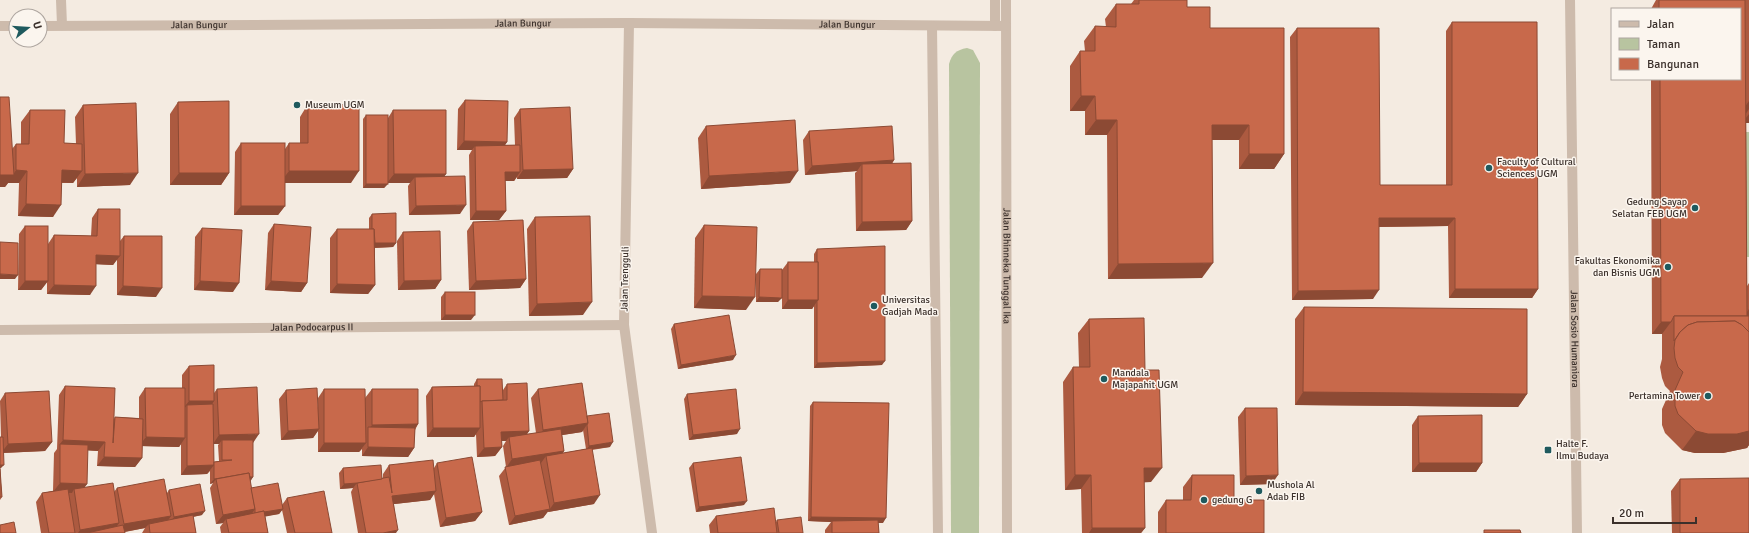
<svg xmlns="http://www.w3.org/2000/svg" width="1749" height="533" viewBox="0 0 1749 533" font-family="Signika,sans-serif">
	<rect width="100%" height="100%" fill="#f4ebe1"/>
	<g fill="#b8c4a0">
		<path d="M 967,48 L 973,50 L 980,63 L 979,533 L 951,533 L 949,64 C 952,54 956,50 967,48 Z"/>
		<path d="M 1741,132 L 1749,132 L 1749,257 L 1742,257 Z"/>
	</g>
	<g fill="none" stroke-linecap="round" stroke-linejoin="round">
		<path stroke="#cdbbac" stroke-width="10" id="s1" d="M 1570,0 L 1577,533"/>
		<g stroke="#cdbbac" stroke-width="10">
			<path d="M 61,0 L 62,25"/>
			<path d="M 995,0 L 995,26"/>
			<path id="s2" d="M 1006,0 L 1007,533"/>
			<path d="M 629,23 L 624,325 L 652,533"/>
			<path d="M 0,26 L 16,26"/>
			<path id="s3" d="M 40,26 L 629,23 L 1006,26"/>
			<path d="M 932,26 L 938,533"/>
			<path id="s4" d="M 0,330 L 624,325"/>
		</g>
	</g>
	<g fill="#ac5a40" fill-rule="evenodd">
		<path d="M 1134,0 L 1187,0 L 1187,7 L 1210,28 L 1284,154 L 1274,169 L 1239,169 L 1239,140 L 1212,140 L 1202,278 L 1108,279 L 1107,135 L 1085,135 L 1085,111 L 1070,111 L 1070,66 L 1080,51 L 1085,51 L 1084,41 L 1095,26 L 1106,27 L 1105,19 L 1116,4 L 1131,4 Z"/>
		<path d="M 1656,0 L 1749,0 L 1749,123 L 1746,123 L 1747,286 L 1749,283 L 1749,445 L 1747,448 L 1723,453 L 1695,453 L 1682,450 L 1665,433 L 1662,425 L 1662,409 L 1670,391 L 1665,386 L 1662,378 L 1660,367 L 1662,359 L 1662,334 L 1652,334 L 1651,79 L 1740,79 L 1740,9 L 1651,9 Z"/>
		<path d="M 1452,22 L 1538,289 L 1532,298 L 1449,298 L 1448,226 L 1379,227 L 1373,299 L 1292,300 L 1290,37 L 1297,28 L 1380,185 L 1446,185 L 1446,31 Z"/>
		<path d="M 465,100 L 507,142 L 505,145 L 515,145 L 514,118 L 520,109 L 573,169 L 567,178 L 517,179 L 517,177 L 514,181 L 505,181 L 506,211 L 499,220 L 470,220 L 469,155 L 472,150 L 457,150 L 458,109 Z"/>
		<path d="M 178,102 L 229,173 L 221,185 L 170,185 L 170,114 Z"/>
		<path d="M 308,104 L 351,183 L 285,183 L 285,206 L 278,215 L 234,215 L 235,152 L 241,143 L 285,149 L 289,143 L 300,143 L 300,117 Z"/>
		<path d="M 83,105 L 130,185 L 77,187 L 77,178 L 73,183 L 62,183 L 53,217 L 18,216 L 19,183 L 8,183 L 5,187 L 12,149 L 16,144 L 21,144 L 21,122 L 30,110 L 64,143 L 76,144 L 75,117 Z"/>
		<path d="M 393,110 L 446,174 L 444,176 L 460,214 L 409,215 L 408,186 L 410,183 L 388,183 L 384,188 L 363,188 L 363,119 L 366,115 L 388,118 Z"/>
		<path d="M 706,126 L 790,183 L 701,189 L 698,138 Z"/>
		<path d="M 809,131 L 894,160 L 892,164 L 912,221 L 906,230 L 856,231 L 855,173 L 857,171 L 805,175 L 803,140 Z"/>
		<path d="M 98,209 L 120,241 L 124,236 L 156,297 L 117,295 L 117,259 L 113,265 L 96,264 L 90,295 L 47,294 L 47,282 L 41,290 L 18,290 L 19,234 L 25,226 L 48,244 L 54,235 L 91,236 L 92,218 Z"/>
		<path d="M 372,214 L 396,243 L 393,247 L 375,248 L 375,285 L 368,294 L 330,293 L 330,238 L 337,229 L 369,229 L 369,218 Z"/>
		<path d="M 535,217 L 583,315 L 529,316 L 527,229 Z"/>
		<path d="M 473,222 L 526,279 L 520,288 L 469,290 L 467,231 Z"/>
		<path d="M 274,224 L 307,283 L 301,292 L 265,290 L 268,233 Z"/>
		<path d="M 704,225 L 746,310 L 694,308 L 695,238 Z"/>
		<path d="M 202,228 L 233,292 L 194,290 L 195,237 Z"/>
		<path d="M 403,232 L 441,280 L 435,289 L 398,290 L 397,241 Z"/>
		<path d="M 817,249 L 882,365 L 814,368 L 814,306 L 812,309 L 782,309 L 782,288 L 778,302 L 756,302 L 756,274 L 760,269 L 782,270 L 788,262 L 814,262 L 814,254 Z"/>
		<path d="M 445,292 L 471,320 L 441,320 L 441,297 Z"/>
		<path d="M 1304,307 L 1527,394 L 1518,407 L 1295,405 L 1295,319 Z"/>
		<path d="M 1089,319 L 1145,370 L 1151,482 L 1144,482 L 1145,528 L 1141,533 L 1082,533 L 1081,489 L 1065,490 L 1063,382 L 1073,367 L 1079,367 L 1078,333 Z"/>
		<path d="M 674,324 L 733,360 L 678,369 L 671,329 Z"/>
		<path d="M 189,366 L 214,393 L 217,389 L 253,442 L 253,477 L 250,481 L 251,488 L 282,505 L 287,498 L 332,533 L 287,533 L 282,510 L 279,514 L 265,516 L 268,533 L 221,533 L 220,527 L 223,523 L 216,524 L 210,488 L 213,483 L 210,484 L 210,471 L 207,474 L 181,475 L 181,444 L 179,447 L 142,446 L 142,458 L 135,467 L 97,466 L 98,451 L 87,450 L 87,484 L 84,488 L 114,492 L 117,488 L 167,493 L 169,490 L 202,515 L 193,517 L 196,533 L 142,533 L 145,528 L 125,532 L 125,533 L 41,533 L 36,502 L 42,493 L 53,491 L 54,453 L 57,449 L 59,395 L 65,386 L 114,419 L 115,417 L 139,418 L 139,397 L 145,388 L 182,388 L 182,375 ZM 213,444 L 219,444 L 218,445 L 219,461 L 214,462 Z"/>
		<path d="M 477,379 L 503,390 L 507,384 L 529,431 L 527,434 L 536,433 L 531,398 L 538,389 L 587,416 L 610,447 L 592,450 L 594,504 L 548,512 L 548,511 L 543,518 L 509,525 L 499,476 L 506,467 L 503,446 L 506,441 L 501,441 L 502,447 L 495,456 L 477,457 L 476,434 L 474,437 L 427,437 L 426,396 L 432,387 L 474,386 L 474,384 ZM 583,430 L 586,449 L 563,453 L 564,451 L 562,435 L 582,432 Z"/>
		<path d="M 324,389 L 365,398 L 372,389 L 418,424 L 415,430 L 414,448 L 408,457 L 362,456 L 362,449 L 359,452 L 318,452 L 318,431 L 313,438 L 281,440 L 279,399 L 286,390 L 318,409 L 318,398 Z"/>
		<path d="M 5,393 L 52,442 L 45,451 L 3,453 L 0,469 L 2,497 L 0,500 L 0,437 L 1,437 L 0,401 Z"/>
		<path d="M 687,394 L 737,434 L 689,440 L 684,399 Z"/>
		<path d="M 813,402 L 883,523 L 878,523 L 879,533 L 825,533 L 825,530 L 831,522 L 808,521 L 810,406 Z"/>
		<path d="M 1245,408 L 1272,484 L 1240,485 L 1238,417 Z"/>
		<path d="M 1418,416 L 1482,463 L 1476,472 L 1412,472 L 1412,425 Z"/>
		<path d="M 437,463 L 482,512 L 475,521 L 440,527 L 434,494 L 430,500 L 394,504 L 396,533 L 358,533 L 351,492 L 353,488 L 340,489 L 339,473 L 343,468 L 382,479 L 383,478 L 383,474 L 389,465 L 434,468 Z"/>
		<path d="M 693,463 L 744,505 L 696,512 L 689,468 Z"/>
		<path d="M 1192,475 L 1234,500 L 1264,533 L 1158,533 L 1158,512 L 1166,500 L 1183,500 L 1183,487 Z"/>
		<path d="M 1680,479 L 1749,533 L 1672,533 L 1671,491 Z"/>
		<path d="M 716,516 L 776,522 L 777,520 L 803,533 L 710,533 L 709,525 Z"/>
	</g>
	<g fill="#8c4a34">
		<path d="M 1081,96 L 1095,96 L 1085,111 L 1070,111 Z"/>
		<path d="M 1749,101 L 1749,109 L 1743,118 L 1737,118 Z"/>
		<path d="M 1749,114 L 1749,123 L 1742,123 Z"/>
		<path d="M 1096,120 L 1117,120 L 1107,135 L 1085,135 Z"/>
		<path d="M 1212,125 L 1249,125 L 1239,140 L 1202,140 Z"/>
		<path d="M 464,141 L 507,142 L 501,151 L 475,146 L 472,150 L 457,150 Z"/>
		<path d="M 1249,154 L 1284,154 L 1274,169 L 1239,169 Z"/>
		<path d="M 894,160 L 888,169 L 862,164 L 857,171 L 805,175 L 812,166 Z"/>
		<path d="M 573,169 L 567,178 L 517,179 L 523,170 Z"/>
		<path d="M 16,170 L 27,171 L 19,183 L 8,183 L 5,187 L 0,187 L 0,175 L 13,175 Z"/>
		<path d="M 62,170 L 82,171 L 73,183 L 53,182 Z"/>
		<path d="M 289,171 L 359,171 L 351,183 L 280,183 Z"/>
		<path d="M 798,171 L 790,183 L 701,189 L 709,176 Z"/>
		<path d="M 505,172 L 520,172 L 514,181 L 499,181 Z"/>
		<path d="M 138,173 L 130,185 L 77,187 L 85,174 Z"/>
		<path d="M 179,173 L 229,173 L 221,185 L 170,185 Z"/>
		<path d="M 394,174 L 446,174 L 440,183 L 415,177 L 410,183 L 387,183 Z"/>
		<path d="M 366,184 L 388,184 L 384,188 L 363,188 Z"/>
		<path d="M 26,204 L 61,205 L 53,217 L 18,216 Z"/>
		<path d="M 466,205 L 460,214 L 409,215 L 416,206 Z"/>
		<path d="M 241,206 L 285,206 L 278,215 L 234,215 Z"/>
		<path d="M 476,211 L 506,211 L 499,220 L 470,220 Z"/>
		<path d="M 1379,218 L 1455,218 L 1448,226 L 1372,227 Z"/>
		<path d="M 912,221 L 906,230 L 856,231 L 862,222 Z"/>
		<path d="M 373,243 L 396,243 L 393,247 L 369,248 Z"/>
		<path d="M 96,255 L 120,256 L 113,265 L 90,264 Z"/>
		<path d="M 1213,263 L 1202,278 L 1108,279 L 1118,264 Z"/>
		<path d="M 0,274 L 18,275 L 15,279 L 0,279 Z"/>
		<path d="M 526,279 L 520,288 L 469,290 L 476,281 Z"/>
		<path d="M 441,280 L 435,289 L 398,290 L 404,281 Z"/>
		<path d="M 25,281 L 48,281 L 41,290 L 18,290 Z"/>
		<path d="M 200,281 L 239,283 L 233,292 L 194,290 Z"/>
		<path d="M 271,281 L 307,283 L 301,292 L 265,290 Z"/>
		<path d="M 337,284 L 375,285 L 368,294 L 330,293 Z"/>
		<path d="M 54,285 L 96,286 L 90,295 L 47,294 Z"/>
		<path d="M 123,286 L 162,288 L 156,297 L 117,295 Z"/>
		<path d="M 1455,289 L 1538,289 L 1532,298 L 1449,298 Z"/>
		<path d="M 1379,290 L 1373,299 L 1292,300 L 1298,291 Z"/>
		<path d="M 702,296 L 755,297 L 746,310 L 694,308 Z"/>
		<path d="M 759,297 L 782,298 L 778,302 L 756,302 Z"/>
		<path d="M 788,300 L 818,300 L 812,309 L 782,309 Z"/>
		<path d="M 592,302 L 583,315 L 529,316 L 537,304 Z"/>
		<path d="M 1749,309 L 1749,324 L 1741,321 Z"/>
		<path d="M 445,315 L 475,315 L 471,320 L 441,320 Z"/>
		<path d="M 1661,322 L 1671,322 L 1662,334 L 1652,334 Z"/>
		<path d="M 736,355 L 733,360 L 678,369 L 681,365 Z"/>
		<path d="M 885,361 L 882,365 L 814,368 L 817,363 Z"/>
		<path d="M 1303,392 L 1527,394 L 1518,407 L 1295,405 Z"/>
		<path d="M 189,401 L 214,401 L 208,410 L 187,405 L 183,410 L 182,410 Z"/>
		<path d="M 588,423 L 582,432 L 537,439 L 543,430 Z"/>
		<path d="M 418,424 L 412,433 L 368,430 L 372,425 Z"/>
		<path d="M 433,428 L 480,428 L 474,437 L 427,437 Z"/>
		<path d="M 319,429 L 313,438 L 281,440 L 288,431 Z"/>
		<path d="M 740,429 L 737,434 L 689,440 L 693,435 Z"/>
		<path d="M 529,431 L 523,440 L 509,437 L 506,441 L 495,441 L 501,432 Z"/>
		<path d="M 1696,431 L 1749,431 L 1749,445 L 1747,448 L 1723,453 L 1695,453 L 1682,450 Z"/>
		<path d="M 259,434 L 253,443 L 222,440 L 219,444 L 213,444 L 219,435 Z"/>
		<path d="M 146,437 L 185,438 L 179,447 L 139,446 Z"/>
		<path d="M 63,440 L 105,442 L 98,451 L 60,449 L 60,444 Z"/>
		<path d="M 52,442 L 45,451 L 1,453 L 8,444 Z"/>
		<path d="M 613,442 L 610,447 L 586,450 L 589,446 Z"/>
		<path d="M 324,443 L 366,443 L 359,452 L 318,452 Z"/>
		<path d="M 368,447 L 414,448 L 408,457 L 362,456 Z"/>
		<path d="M 502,447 L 495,456 L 477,457 L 484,448 Z"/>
		<path d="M 564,451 L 558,460 L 546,456 L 541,463 L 506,468 L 512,459 Z"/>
		<path d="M 104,457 L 142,458 L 135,467 L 97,466 Z"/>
		<path d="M 1419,463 L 1482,463 L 1476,472 L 1412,472 Z"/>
		<path d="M 0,465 L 4,465 L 0,469 Z"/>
		<path d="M 214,465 L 207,474 L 181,475 L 187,466 Z"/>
		<path d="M 1144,468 L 1162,468 L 1151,482 L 1134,483 Z"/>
		<path d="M 1075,475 L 1091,475 L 1081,489 L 1065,490 Z"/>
		<path d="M 1278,475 L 1272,484 L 1240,485 L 1246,476 Z"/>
		<path d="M 253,477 L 250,482 L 216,479 L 213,483 L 210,484 L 214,479 Z"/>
		<path d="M 60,483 L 87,484 L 80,493 L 74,489 L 72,493 L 53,492 Z"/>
		<path d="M 357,483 L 353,488 L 340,489 L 344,484 Z"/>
		<path d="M 436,491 L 430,500 L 386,505 L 392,496 Z"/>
		<path d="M 600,495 L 594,504 L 548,512 L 554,503 Z"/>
		<path d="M 747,501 L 744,505 L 696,512 L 699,507 Z"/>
		<path d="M 255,509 L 249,518 L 226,519 L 223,523 L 216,524 L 223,515 Z"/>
		<path d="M 283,509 L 279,514 L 252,519 L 255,514 Z"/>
		<path d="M 550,509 L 543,518 L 509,525 L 515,516 Z"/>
		<path d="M 205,511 L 202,515 L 171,521 L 174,517 Z"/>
		<path d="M 482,512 L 475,521 L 440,527 L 446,518 Z"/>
		<path d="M 171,516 L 165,525 L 149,524 L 145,528 L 118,533 L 124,524 Z"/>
		<path d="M 811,517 L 886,518 L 883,523 L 832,522 L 832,521 L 831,522 L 808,521 Z"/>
		<path d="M 119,523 L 113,532 L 109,533 L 78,533 L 80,530 Z"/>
		<path d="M 1092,528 L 1145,528 L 1141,533 L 1089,533 Z"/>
		<path d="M 398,530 L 396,533 L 383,533 Z"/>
	</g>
	<g fill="#c8694b" stroke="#8c4a34">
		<path d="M 1139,0 L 1187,0 L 1187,7 L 1210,7 L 1210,28 L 1284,28 L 1284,154 L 1249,154 L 1249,125 L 1212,125 L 1213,263 L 1118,264 L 1117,120 L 1096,120 L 1095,96 L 1081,96 L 1080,51 L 1095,51 L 1095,26 L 1116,27 L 1116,4 L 1139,4 Z"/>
		<path d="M 1659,0 L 1745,0 L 1747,316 L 1674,316 L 1671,322 L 1661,322 L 1660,79 L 1740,79 L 1740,9 L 1659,9 Z"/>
		<path d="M 1452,22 L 1537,22 L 1538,289 L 1455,289 L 1455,218 L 1379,218 L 1379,290 L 1298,291 L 1297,28 L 1379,28 L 1380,185 L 1452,185 Z"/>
		<path d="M 0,97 L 9,97 L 14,175 L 0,175 Z"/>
		<path d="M 465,100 L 508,101 L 507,142 L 464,141 Z"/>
		<path d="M 229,101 L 229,173 L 179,173 L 178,102 Z"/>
		<path d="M 136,103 L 138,173 L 85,174 L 83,105 Z"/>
		<path d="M 308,104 L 359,105 L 359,171 L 289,171 L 289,143 L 308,143 Z"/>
		<path d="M 570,107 L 573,169 L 523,170 L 520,109 Z"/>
		<path d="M 30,110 L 65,110 L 64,143 L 82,144 L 82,171 L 62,170 L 61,205 L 26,204 L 27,171 L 16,170 L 16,144 L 29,144 Z"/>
		<path d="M 393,110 L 446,110 L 446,174 L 394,174 Z"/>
		<rect x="366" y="115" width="22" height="69"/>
		<path d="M 795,120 L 798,171 L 709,176 L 706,126 Z"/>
		<path d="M 892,126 L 894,160 L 812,166 L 809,131 Z"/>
		<rect x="241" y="143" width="44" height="63"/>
		<path d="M 520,145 L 520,172 L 505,172 L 506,211 L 476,211 L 475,146 Z"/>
		<path d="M 911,163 L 912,221 L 862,222 L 862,164 Z"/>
		<path d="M 465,176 L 466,205 L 416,206 L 415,177 Z"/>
		<path d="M 98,209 L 120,209 L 120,256 L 96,255 L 96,286 L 54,285 L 54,235 L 97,236 Z"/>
		<path d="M 396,213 L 396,243 L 375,243 L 374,229 L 372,229 L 372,214 Z"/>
		<path d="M 590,216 L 592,302 L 537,304 L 535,217 Z"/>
		<path d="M 523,220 L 526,279 L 476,281 L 473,222 Z"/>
		<path d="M 274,224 L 311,227 L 307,283 L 271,281 Z"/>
		<path d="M 704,225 L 757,227 L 755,297 L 702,296 Z"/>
		<rect x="25" y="226" width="23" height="55"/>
		<path d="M 202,228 L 242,230 L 239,283 L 200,281 Z"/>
		<path d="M 337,229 L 374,229 L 375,285 L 337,284 Z"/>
		<path d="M 440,231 L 441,280 L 404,281 L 403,232 Z"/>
		<path d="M 124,236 L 162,236 L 162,288 L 123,286 Z"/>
		<path d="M 0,242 L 18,243 L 18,275 L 0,274 Z"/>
		<path d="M 885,246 L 885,361 L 817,363 L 817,301 L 818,300 L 818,262 L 817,262 L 817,249 Z"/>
		<rect x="788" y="262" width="30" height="38"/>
		<path d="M 760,269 L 782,269 L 782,298 L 759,297 Z"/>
		<rect x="445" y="292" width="30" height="23"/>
		<path d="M 1304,307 L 1527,309 L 1527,394 L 1303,392 Z"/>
		<path d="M 729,315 L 736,355 L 681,365 L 674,324 Z"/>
		<path d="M 1674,316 L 1749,316 L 1749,332 L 1742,325 L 1735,321 L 1697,322 L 1688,325 L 1680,332 L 1674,341 Z"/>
		<path d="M 1144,318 L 1145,370 L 1159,370 L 1162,468 L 1144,468 L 1145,528 L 1092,528 L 1091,475 L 1075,475 L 1073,367 L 1090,367 L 1089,319 Z"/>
		<path d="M 1735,321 L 1742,325 L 1749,332 L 1749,431 L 1737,434 L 1708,434 L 1696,431 L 1678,414 L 1675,406 L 1675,390 L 1683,372 L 1678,367 L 1675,358 L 1674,348 L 1675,340 L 1680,332 L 1688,325 L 1697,322 Z"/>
		<path d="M 214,365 L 214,401 L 189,401 L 189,366 Z"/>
		<path d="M 477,379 L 502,379 L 503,400 L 482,401 L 480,402 L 480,386 L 477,386 Z"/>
		<path d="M 527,383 L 529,431 L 501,432 L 502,447 L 484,448 L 482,401 L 507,400 L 507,384 Z"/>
		<path d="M 582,383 L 588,423 L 543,430 L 538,389 Z"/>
		<path d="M 65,386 L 115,388 L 113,443 L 115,417 L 143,419 L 142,458 L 104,457 L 105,442 L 63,440 Z"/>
		<path d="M 480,386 L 480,428 L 433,428 L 432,387 Z"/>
		<path d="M 257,387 L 259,434 L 219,435 L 217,389 Z"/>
		<path d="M 145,388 L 185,388 L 185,438 L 146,437 Z"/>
		<path d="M 317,388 L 319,429 L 288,431 L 286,390 Z"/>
		<path d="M 324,389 L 365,389 L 366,443 L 324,443 Z"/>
		<path d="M 372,389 L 418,389 L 418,424 L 372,425 Z"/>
		<path d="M 736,389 L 740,429 L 693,435 L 687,394 Z"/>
		<path d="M 49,391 L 52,442 L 8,444 L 5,393 Z"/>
		<path d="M 813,402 L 889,403 L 886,518 L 811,517 Z"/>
		<path d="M 213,404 L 214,465 L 187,466 L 187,405 Z"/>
		<path d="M 1245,408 L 1277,408 L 1278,475 L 1246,476 Z"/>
		<path d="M 609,413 L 613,442 L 589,446 L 587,425 L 588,423 L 587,416 Z"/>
		<path d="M 1482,415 L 1482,463 L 1419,463 L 1418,416 Z"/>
		<path d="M 368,427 L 415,428 L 414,448 L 368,447 Z"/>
		<path d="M 561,429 L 564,451 L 512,459 L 509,437 Z"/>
		<path d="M 0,437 L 3,437 L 4,465 L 0,465 Z"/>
		<path d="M 222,440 L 253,440 L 253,477 L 250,477 L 249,473 L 221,478 L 214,479 L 214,462 L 232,460 L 222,460 Z"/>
		<path d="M 60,444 L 88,445 L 87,484 L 60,483 Z"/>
		<path d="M 592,448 L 600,495 L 554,503 L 546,456 Z"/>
		<path d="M 472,457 L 482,512 L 446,518 L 437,463 Z"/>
		<path d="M 741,457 L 747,501 L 699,507 L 693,463 Z"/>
		<path d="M 433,460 L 436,491 L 392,496 L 398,530 L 383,533 L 366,533 L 357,483 L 389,477 L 392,493 L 389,465 Z"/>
		<path d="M 540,460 L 550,509 L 515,516 L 505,467 Z"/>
		<path d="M 381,465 L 382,479 L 357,483 L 344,484 L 343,468 Z"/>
		<path d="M 0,469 L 2,497 L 0,497 Z"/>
		<path d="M 249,473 L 255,509 L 223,515 L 216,479 Z"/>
		<path d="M 1192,475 L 1234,475 L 1234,500 L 1264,500 L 1264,533 L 1166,533 L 1166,500 L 1191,500 Z"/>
		<path d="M 1749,478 L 1749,533 L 1680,533 L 1680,479 Z"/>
		<path d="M 164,479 L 171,516 L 124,524 L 117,488 Z"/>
		<path d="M 113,483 L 119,523 L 80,530 L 74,489 Z"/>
		<path d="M 278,483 L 283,509 L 264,512 L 264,511 L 255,513 L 255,509 L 251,488 Z"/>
		<path d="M 200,484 L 205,511 L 174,517 L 169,490 Z"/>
		<path d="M 68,489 L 75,533 L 49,533 L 42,493 Z"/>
		<path d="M 324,491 L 332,533 L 295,533 L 287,498 Z"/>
		<path d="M 774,508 L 777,533 L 718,533 L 716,516 Z"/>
		<path d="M 264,511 L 268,533 L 229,533 L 226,519 Z"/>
		<path d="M 193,515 L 196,533 L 150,533 L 149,524 Z"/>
		<path d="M 801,517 L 803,533 L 779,533 L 777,520 Z"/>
		<path d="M 878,520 L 879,533 L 832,533 L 832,521 Z"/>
		<path d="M 14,522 L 16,533 L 0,533 L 0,525 Z"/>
		<path d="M 123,525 L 125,533 L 87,533 Z"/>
		<path d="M 1484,530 L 1520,530 L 1521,533 L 1484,533 Z"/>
	</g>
	<g fill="#1f5a5e" stroke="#fbf5ee" stroke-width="1.5">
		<circle cx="297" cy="105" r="4"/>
		<circle cx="1489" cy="168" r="4"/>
		<circle cx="1695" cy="208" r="4"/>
		<circle cx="1668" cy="267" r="4"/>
		<circle cx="874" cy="306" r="4"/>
		<circle cx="1104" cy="379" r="4"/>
		<circle cx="1708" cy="396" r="4"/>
		<rect x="1544" y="446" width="8" height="8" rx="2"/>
		<circle cx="1259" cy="491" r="4"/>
		<circle cx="1204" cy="500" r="4"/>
	</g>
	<g text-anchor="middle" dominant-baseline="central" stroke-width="3" stroke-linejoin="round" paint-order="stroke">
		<g font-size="10" fill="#3b302b" stroke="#fbf5ee">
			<text stroke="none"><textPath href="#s3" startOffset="483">Jalan Bungur</textPath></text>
			<text stroke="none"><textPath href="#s3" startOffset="159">Jalan Bungur</textPath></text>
			<text stroke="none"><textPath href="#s3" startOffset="807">Jalan Bungur</textPath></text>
			<text stroke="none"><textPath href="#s2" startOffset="266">Jalan Bhinneka Tunggal Ika</textPath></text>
			<text transform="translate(625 279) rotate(-89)">Jalan Trengguli</text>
			<text stroke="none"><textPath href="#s4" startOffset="312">Jalan Podocarpus II</textPath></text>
			<text stroke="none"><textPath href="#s1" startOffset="339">Jalan Sosio Humaniora</textPath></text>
		</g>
		<g font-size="10" fill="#3b302b" stroke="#fbf5ee" text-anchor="start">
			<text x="305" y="105">Museum UGM</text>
			<text x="1497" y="162">Faculty of Cultural<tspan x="1497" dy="12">Sciences UGM</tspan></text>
			<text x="1687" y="202" text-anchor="end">Gedung Sayap<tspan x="1687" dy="12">Selatan FEB UGM</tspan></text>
			<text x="1660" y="261" text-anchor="end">Fakultas Ekonomika<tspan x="1660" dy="12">dan Bisnis UGM</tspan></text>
			<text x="882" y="300">Universitas<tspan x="882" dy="12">Gadjah Mada</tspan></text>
			<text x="1112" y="373">Mandala<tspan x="1112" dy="12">Majapahit UGM</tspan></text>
			<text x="1700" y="396" text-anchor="end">Pertamina Tower</text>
			<text x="1556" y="444">Halte F.<tspan x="1556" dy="12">Ilmu Budaya</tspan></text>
			<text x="1267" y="485">Mushola Al<tspan x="1267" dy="12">Adab FIB</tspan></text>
			<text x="1212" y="500">gedung G</text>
		</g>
	</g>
	<rect x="1611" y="8" width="130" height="72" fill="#fbf5ee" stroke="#aea6a0"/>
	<rect x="1619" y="21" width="20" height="6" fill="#cdbbac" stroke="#aea6a0"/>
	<text x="1647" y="28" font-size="12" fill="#3b302b">Jalan</text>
	<rect x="1619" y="38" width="20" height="12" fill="#b8c4a0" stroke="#aea6a0"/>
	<text x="1647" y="48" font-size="12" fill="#3b302b">Taman</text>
	<rect x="1619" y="58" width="20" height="12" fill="#c8694b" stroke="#aea6a0"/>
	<text x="1647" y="68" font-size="12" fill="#3b302b">Bangunan</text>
	<g transform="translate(28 28) rotate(73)"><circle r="19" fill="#fbf5ee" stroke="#aea6a0"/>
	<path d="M0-3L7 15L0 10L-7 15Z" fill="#1f5a5e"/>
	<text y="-6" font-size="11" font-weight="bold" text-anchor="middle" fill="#3b302b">U</text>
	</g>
	<path d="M1613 517v6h83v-6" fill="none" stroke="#3b302b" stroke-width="2"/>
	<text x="1619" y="517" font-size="12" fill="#3b302b" stroke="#fbf5ee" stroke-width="3" paint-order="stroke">20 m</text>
</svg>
